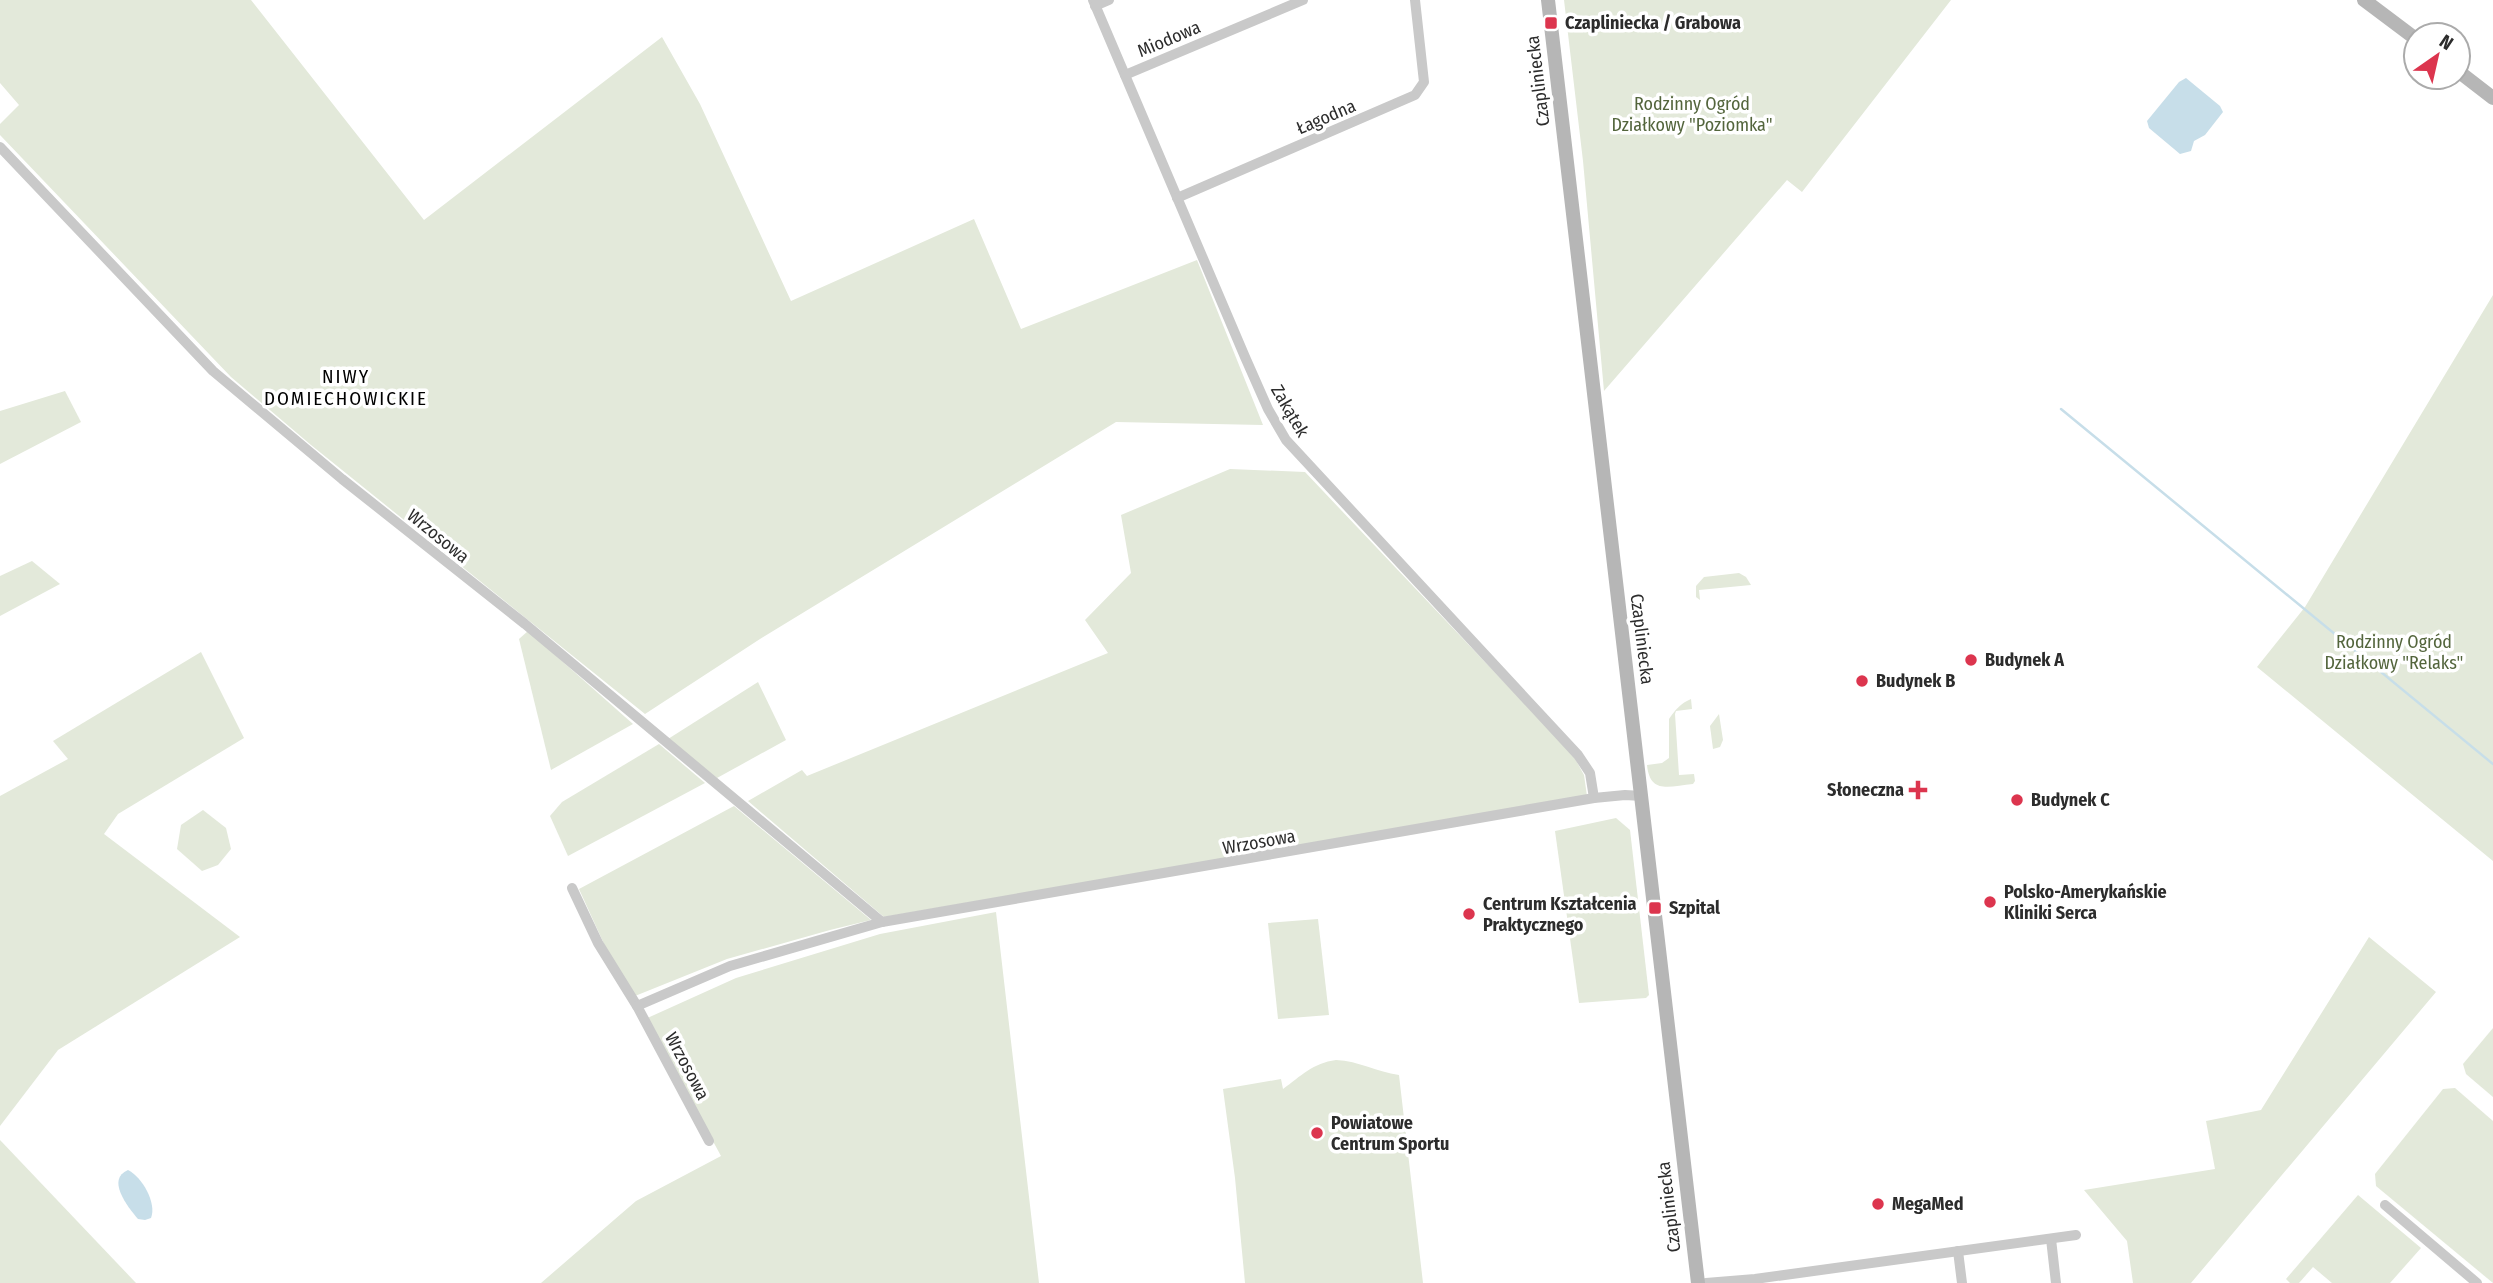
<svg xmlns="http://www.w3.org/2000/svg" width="2493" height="1283" viewBox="0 0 2493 1283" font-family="'Fira Sans Condensed',sans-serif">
	<rect width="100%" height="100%" fill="#fff"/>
	<g fill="#e3e9da">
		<path d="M 0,0 L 251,0 L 424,220 L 662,37 L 700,104 L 791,301 L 974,219 L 1021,329 L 1197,260 L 1263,425 L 1116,422 L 760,639 L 645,714 L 311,445 L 231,377 L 0,135 L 0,124 L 19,105 L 0,83 Z"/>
		<path d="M 1564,0 L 1951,0 L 1802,192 L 1787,180 L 1604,391 L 1583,161 Z"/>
		<path d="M 2493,295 L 2493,861 L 2257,667 L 2305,607 Z"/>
		<path d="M 65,391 L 81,422 L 0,464 L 0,411 Z"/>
		<path d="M 1230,469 L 1305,472 L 1573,755 L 1584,775 L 1587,796 L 884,917 L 748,801 L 802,770 L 807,776 L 1108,653 L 1085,620 L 1131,573 L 1121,515 Z"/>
		<path d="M 32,561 L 60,584 L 0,616 L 0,576 Z"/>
		<path d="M 1739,573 L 1746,577 L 1751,585 L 1699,590 L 1700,600 L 1696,597 L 1696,586 L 1704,577 Z"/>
		<path d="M 528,631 L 633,724 L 551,770 L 519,639 Z"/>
		<path d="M 201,652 L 244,738 L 118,814 L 104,834 L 240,937 L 58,1050 L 0,1126 L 0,796 L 68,759 L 53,741 Z"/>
		<path d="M 758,682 L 786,740 L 717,778 L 668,739 Z"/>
		<path d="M 1691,699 L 1692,709 L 1676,711 L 1675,714 L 1679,775 L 1694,774 L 1695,781 L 1693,784 C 1670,786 1650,795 1647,765 L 1662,763 L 1669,758 L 1669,719 C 1675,710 1681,703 1691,699 Z"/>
		<path d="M 1719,714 L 1723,740 L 1720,747 L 1713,749 L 1710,726 Z"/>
		<path d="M 659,744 L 705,783 L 568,856 L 550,816 L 562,802 Z"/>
		<path d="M 734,806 L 871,920 L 830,930 L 727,959 L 635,996 L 605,946 L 579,889 Z"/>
		<path d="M 203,810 L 226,828 L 231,849 L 218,865 L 202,871 L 177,849 L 181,825 Z"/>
		<path d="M 1616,818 L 1630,830 L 1649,995 L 1646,998 L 1579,1003 L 1555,831 Z"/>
		<path d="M 996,912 L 1039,1283 L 541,1283 L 636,1201 L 721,1156 L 670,1062 L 643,1020 L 736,978 L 880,934 Z"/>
		<path d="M 1318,919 L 1329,1015 L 1278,1019 L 1268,923 Z"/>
		<path d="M 2369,937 L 2436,992 L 2191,1283 L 2133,1283 L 2127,1241 L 2084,1190 L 2215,1169 L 2206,1121 L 2261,1110 Z"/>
		<path d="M 2493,1028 L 2493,1097 L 2466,1074 L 2463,1064 Z"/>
		<path d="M 1336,1060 C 1359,1061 1377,1072 1399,1075 L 1423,1283 L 1245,1283 L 1235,1178 L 1223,1089 L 1281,1079 L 1283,1089 C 1301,1076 1313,1063 1336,1060 Z"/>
		<path d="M 2455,1088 L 2493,1121 L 2493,1283 L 2376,1186 L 2375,1174 L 2443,1089 Z"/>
		<path d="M 0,1140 L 136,1283 L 0,1283 Z"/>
		<path d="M 2358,1195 L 2421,1248 L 2390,1283 L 2332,1283 L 2313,1267 L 2299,1283 L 2290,1283 L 2286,1279 Z"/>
	</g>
	<g fill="#c7dee9">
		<path d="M 2186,78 L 2220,106 L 2223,112 L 2205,135 L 2194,141 L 2191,151 L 2180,154 L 2149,128 L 2147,121 L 2179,82 Z"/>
		<path d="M 128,1170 C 142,1177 157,1203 151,1218 L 145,1220 L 138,1219 C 127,1206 106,1179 128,1170 Z"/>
	</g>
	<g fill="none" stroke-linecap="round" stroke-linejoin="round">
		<path stroke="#c7dee9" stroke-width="2.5" d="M 2061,409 L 2493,764"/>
		<g stroke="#c9c9c9" stroke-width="10">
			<path d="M 1093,0 L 1245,357 L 1268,409 L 1286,440 L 1578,755 L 1590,773 L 1594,798"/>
			<path d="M 1095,6 L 1109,0"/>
			<path d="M 1125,75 L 1303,0"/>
			<path d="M 0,147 L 213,371 L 342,479 L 525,624 L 882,922"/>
			<path d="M 1177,198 L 1415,95 L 1424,82 L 1415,0"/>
			<path d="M 572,888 L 598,943 L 637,1006 L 709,1141"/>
			<path d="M 637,1006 L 730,966 L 882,922 L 1594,798 L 1625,795 L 1642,796"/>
			<path d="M 2385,1205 L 2477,1283"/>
			<path d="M 2051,1239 L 2056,1283"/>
			<path d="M 1958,1251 L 1962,1283"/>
			<path d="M 1706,1283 L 1755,1279 L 2076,1235"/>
		</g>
		<g stroke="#b6b6b6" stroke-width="14">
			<path d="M 1548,0 L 1698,1283"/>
			<path d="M 2364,0 L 2416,39"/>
			<path d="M 2458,71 L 2493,98"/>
		</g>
	</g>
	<g fill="#dc354e" stroke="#fff" stroke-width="2.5">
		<rect x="1544" y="16" width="14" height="14" rx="3.5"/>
		<circle cx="1971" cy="660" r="7"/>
		<circle cx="1862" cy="681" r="7"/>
		<path d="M1914.5 779.5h7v7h7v7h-7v7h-7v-7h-7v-7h7z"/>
		<circle cx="2017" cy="800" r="7"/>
		<circle cx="1990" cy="902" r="7"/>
		<rect x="1648" y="901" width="14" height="14" rx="3.5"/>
		<circle cx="1469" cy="914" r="7"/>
		<circle cx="1317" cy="1133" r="7"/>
		<circle cx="1878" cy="1204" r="7"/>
	</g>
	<g text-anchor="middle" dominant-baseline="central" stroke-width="7" stroke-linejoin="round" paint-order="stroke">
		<g font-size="18" font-weight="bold" fill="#2c2c2c" stroke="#fff" text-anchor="start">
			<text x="1565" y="23">Czapliniecka / Grabowa</text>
			<text x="1985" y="660">Budynek A</text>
			<text x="1876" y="681">Budynek B</text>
			<text x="1904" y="790" text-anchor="end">Słoneczna</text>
			<text x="2031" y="800">Budynek C</text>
			<text x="2004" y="892">Polsko-Amerykańskie<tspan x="2004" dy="21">Kliniki Serca</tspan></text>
			<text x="1483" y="904">Centrum Kształcenia<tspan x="1483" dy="21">Praktycznego</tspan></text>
			<text x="1669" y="908">Szpital</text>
			<text x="1331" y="1123">Powiatowe<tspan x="1331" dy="21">Centrum Sportu</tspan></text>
			<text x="1892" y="1204">MegaMed</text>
		</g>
		<g font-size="18" fill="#2c2c2c" stroke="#fff">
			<text transform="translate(1169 39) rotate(-23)">Miodowa</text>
			<text transform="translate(1538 81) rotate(-97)">Czapliniecka</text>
			<text transform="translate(1326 117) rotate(-23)">Łagodna</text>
			<text transform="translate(1290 411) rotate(60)">Zakątek</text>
			<text transform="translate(438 536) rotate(39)">Wrzosowa</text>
			<text transform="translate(1642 639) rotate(83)">Czapliniecka</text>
			<text transform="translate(1259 842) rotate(-10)">Wrzosowa</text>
			<text transform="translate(687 1066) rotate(62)">Wrzosowa</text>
			<text transform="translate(1669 1207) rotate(-97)">Czapliniecka</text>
		</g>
		<g font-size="18" fill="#53653c" stroke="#fff">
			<text x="1692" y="104">Rodzinny Ogród<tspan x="1692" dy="21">Działkowy "Poziomka"</tspan></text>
			<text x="2394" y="642">Rodzinny Ogród<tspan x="2394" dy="21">Działkowy "Relaks"</tspan></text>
		</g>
		<g font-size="19" letter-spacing="2" fill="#000" stroke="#fff">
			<text x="346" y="376">NIWY<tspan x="346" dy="22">DOMIECHOWICKIE</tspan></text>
		</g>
	</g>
	<g transform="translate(2437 56) rotate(34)"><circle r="33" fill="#ffffff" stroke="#ababab" stroke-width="2"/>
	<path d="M0-5L12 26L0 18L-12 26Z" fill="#dc354e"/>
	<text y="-10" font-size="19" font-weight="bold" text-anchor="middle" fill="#2c2c2c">N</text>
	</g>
</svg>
